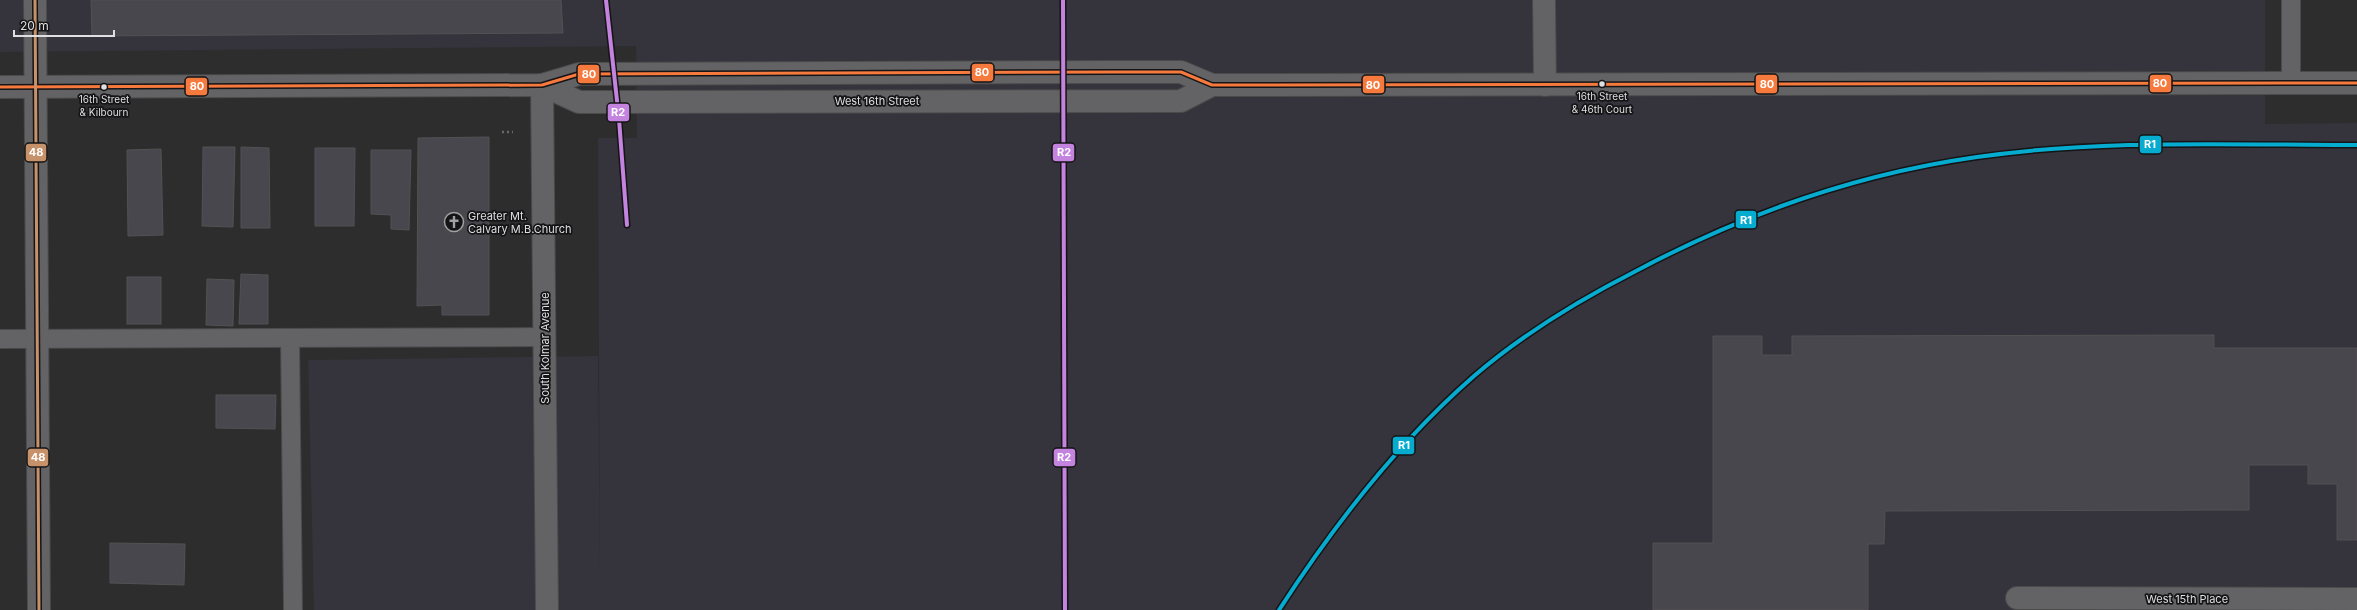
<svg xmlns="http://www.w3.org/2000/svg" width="2357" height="610" viewBox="0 0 2357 610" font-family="Inter,sans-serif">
	<rect width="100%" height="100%" fill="#2d2d2e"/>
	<path fill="#35333b" d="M 0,0 L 2265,0 L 2265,124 L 2357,123 L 2357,610 L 314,610 L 308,360 L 598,356 L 600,577 L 598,138 L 637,138 L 636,46 L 0,52 Z"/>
	<g fill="#49474e" stroke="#525153">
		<path d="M 91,0 L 561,0 L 563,33 L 92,36 Z"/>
		<path d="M 489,137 L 489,315 L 442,315 L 442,305 L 417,306 L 418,138 Z"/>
		<path d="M 203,147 L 235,147 L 233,227 L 202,226 Z"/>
		<path d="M 241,147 L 269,148 L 270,228 L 241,228 Z"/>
		<path d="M 315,148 L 355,148 L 354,226 L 315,226 Z"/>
		<path d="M 161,149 L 163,235 L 128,236 L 127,150 Z"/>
		<path d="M 371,150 L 411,150 L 409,230 L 391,229 L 391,215 L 371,214 Z"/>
		<path d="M 241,274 L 268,275 L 268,324 L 239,324 Z"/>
		<rect x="127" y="277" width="34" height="47"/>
		<path d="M 207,279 L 234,280 L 233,326 L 206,325 Z"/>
		<path d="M 2214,335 L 2214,348 L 2357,348 L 2357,540 L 2337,540 L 2337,484 L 2308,484 L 2308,465 L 2249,465 L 2249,510 L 1885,511 L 1884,544 L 1868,544 L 1868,610 L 1653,610 L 1653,543 L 1713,543 L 1713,336 L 1762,336 L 1762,355 L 1792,355 L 1792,336 Z"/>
		<path d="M 216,395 L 276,395 L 275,429 L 216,428 Z"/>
		<path d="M 110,543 L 185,544 L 184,585 L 110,583 Z"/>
	</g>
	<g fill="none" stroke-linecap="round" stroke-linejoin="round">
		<defs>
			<g id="lane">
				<path d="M 2291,83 L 2291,0"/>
				<path d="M 290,338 L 293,610"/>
				<path d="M 0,339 L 546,337"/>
			</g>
			<g id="street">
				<path d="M 35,0 L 39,610"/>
				<path d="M 1544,0 L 1545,85"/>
				<path d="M 542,85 L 547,610"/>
				<path d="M 2017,598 L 2357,599"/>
			</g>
			<g id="secondary">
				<path d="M 542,85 L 579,102 L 1181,101 L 1212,85"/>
				<path d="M 0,87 L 542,85 L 579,74 L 1114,72 L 1181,72 L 1212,85 L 2357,83"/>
			</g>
		</defs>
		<use href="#lane" stroke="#4a4a4b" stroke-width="20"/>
		<use href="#street" stroke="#4a4a4b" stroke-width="24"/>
		<use href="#secondary" stroke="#4a4a4b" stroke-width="24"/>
		<path stroke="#69696a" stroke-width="2.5" stroke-dasharray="2 3" stroke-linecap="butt" d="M 502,132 L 513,132"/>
		<use href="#lane" stroke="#636264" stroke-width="18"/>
		<use href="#street" stroke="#636264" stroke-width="22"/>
		<use href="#secondary" stroke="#636264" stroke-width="22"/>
		<defs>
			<path id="bus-1" d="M 0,87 L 542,85 L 579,74 L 1114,72 L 1181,72 L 1212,85 L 2357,83"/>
			<path id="bus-2" d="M 35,0 L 39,610"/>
		</defs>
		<use href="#bus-1" stroke="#151416" stroke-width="6"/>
		<use href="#bus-2" stroke="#151416" stroke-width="6"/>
		<use href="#bus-1" stroke="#f6793e" stroke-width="3"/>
		<use href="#bus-2" stroke="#c7916a" stroke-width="3"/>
		<defs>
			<path id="rail-1" d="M 1279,610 C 1334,525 1397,443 1474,376 C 1523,334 1579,300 1636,271 C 1743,214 1856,174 1977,157 C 2102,139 2231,145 2357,145"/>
			<g id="rail-2">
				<path d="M 606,0 L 619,119 L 627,225"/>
				<path d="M 1063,0 L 1065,610"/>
			</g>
		</defs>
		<use href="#rail-1" stroke="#151416" stroke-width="7"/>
		<use href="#rail-2" stroke="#151416" stroke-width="7"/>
		<use href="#rail-1" stroke="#06acd0" stroke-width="4"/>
		<use href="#rail-2" stroke="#c483df" stroke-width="4"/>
	</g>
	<defs>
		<symbol id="church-ring" viewBox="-11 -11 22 22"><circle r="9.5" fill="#151416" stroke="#a1a1a2" stroke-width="1.5"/><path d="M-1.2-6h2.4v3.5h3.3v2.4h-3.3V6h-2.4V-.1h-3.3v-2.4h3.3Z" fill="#a1a1a2"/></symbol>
	</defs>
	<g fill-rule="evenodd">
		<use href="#church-ring" x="443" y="211" width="22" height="22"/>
	</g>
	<g fill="#dfdfe1" stroke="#151416" stroke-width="1.5">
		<circle cx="1602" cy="84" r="3.5"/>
		<circle cx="104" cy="87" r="3.5"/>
	</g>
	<g text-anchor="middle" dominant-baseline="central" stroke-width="3.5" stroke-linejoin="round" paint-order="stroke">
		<g font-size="10" fill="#dfdfe1" stroke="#151416">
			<text x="1602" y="96">16th Street<tspan x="1602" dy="13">&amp; 46th Court</tspan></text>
			<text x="104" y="99">16th Street<tspan x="104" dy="13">&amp; Kilbourn</tspan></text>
		</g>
		<g font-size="11" fill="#dfdfe1" stroke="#151416">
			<text x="877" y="101">West 16th Street</text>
			<text transform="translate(545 348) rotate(-90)">South Kolmar Avenue</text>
			<text x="2187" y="599">West 15th Place</text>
		</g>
		<g font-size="11" fill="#dfdfe1" stroke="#151416" text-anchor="start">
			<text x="468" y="216">Greater Mt.<tspan x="468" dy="13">Calvary M.B.Church</tspan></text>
		</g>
	</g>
	<g stroke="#151416" stroke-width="1.5">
		<rect x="971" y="63" width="23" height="19" rx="4" fill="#f6793e"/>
		<rect x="577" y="64" width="23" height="20" rx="4" fill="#f6793e"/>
		<rect x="2149" y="74" width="23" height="19" rx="4" fill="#f6793e"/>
		<rect x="1755" y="74" width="23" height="20" rx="4" fill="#f6793e"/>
		<rect x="1362" y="75" width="23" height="19" rx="4" fill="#f6793e"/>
		<rect x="185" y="77" width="23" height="19" rx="4" fill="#f6793e"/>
		<rect x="607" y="103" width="23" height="19" rx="4" fill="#c483df"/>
		<rect x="2139" y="135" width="23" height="19" rx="4" fill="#06acd0"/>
		<rect x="25" y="143" width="22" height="19" rx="4" fill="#c7916a"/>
		<rect x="1052" y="143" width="23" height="19" rx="4" fill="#c483df"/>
		<rect x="1735" y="210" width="22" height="19" rx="4" fill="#06acd0"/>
		<rect x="1392" y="436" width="23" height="19" rx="4" fill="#06acd0"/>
		<rect x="27" y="448" width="22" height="19" rx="4" fill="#c7916a"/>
		<rect x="1053" y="448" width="23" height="19" rx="4" fill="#c483df"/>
	</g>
	<g font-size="11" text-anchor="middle" font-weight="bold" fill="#fff">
		<text x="982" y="76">80</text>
		<text x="589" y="78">80</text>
		<text x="2160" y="87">80</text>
		<text x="1767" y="88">80</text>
		<text x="1373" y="89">80</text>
		<text x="197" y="90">80</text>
		<text x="618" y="116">R2</text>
		<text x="2150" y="148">R1</text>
		<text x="36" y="156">48</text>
		<text x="1064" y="156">R2</text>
		<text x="1746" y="224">R1</text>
		<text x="1404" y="449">R1</text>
		<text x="38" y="461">48</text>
		<text x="1064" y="461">R2</text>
	</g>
	<path d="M14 30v6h100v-6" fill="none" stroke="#dfdfe1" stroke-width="2"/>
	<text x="20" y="30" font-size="12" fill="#dfdfe1" stroke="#151416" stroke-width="3" paint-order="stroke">20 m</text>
</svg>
